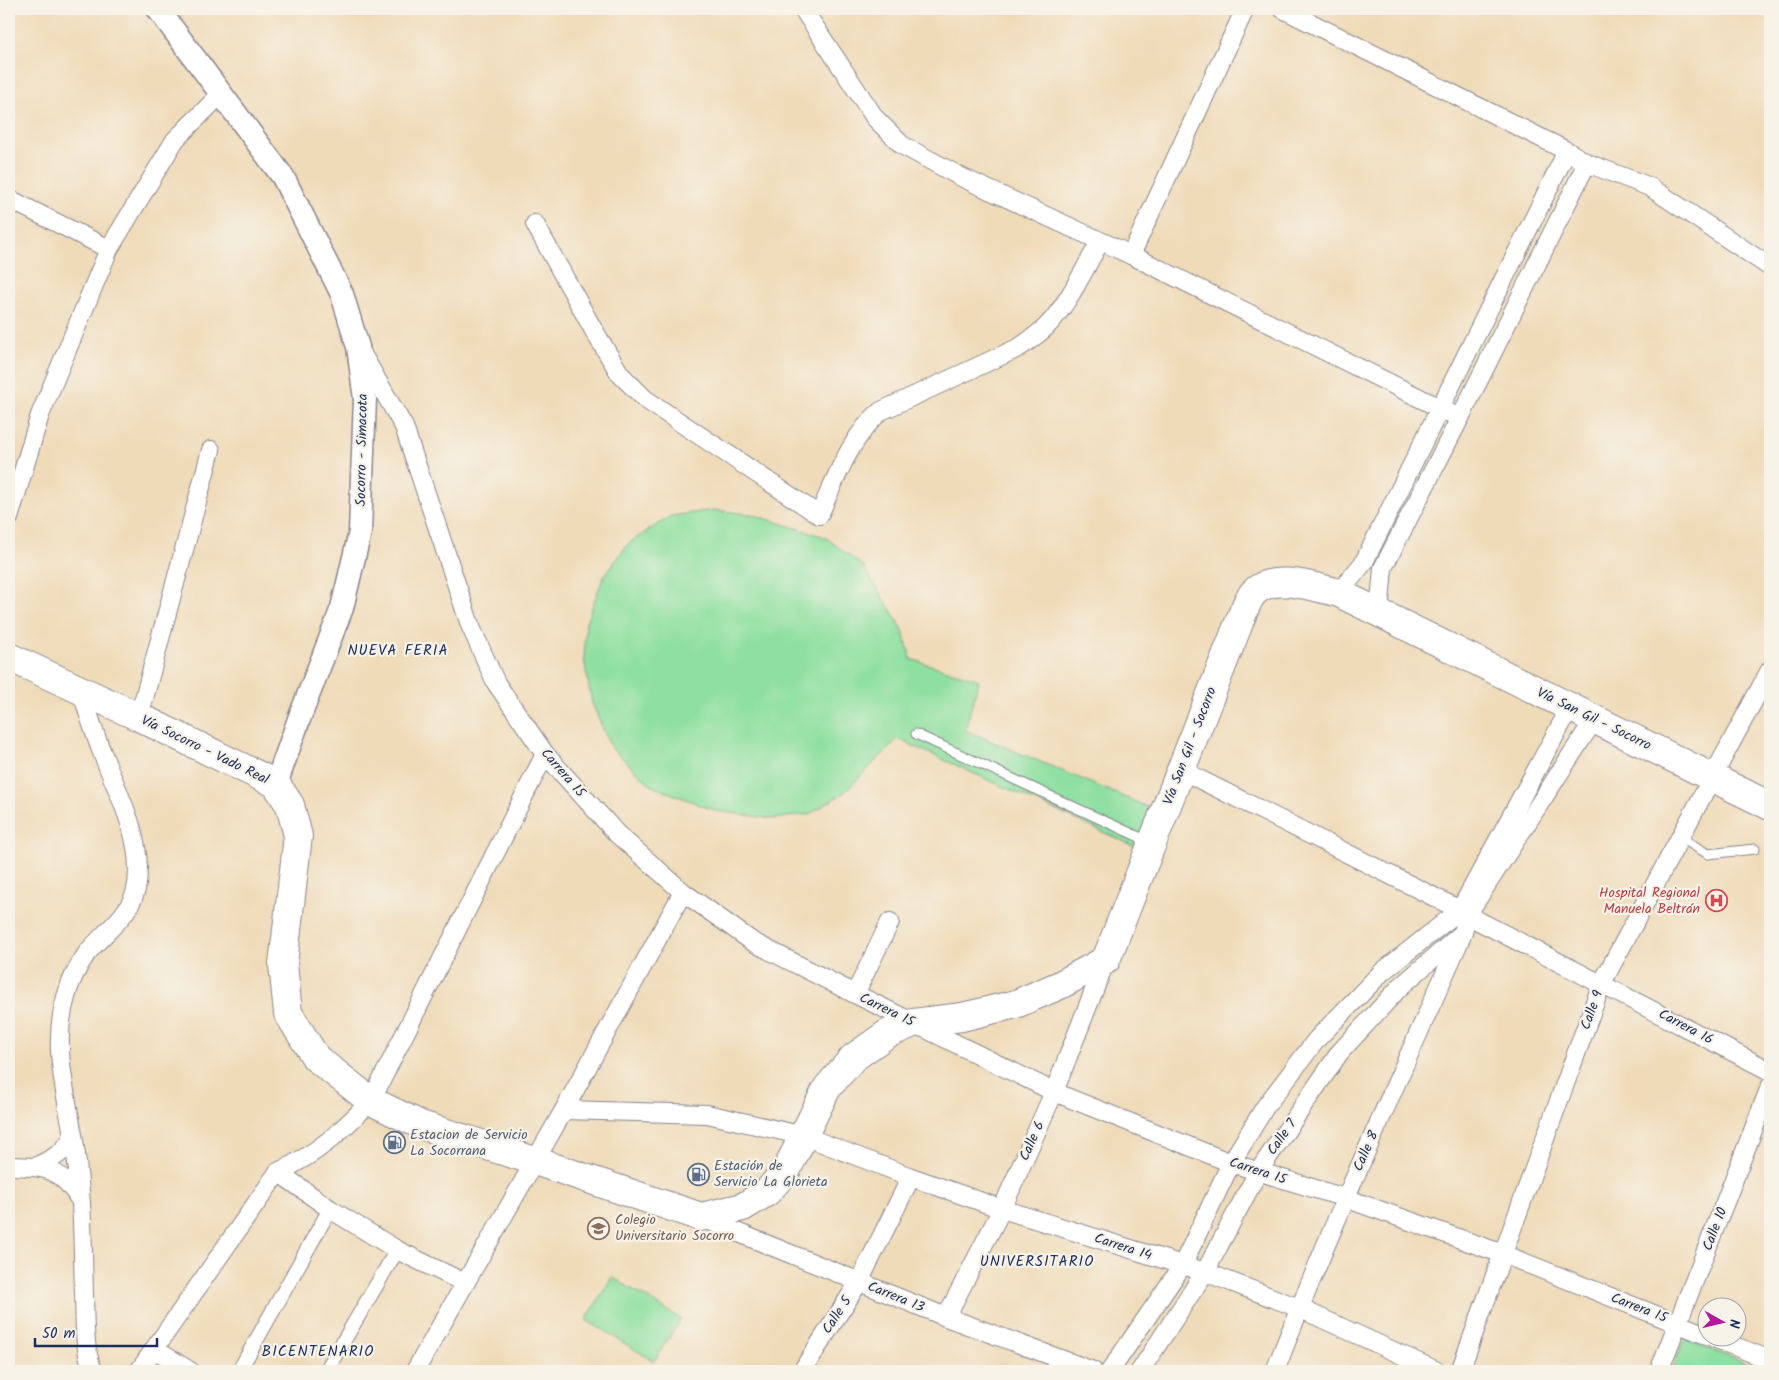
<svg xmlns="http://www.w3.org/2000/svg" width="1779" height="1380" viewBox="0 0 1779 1380" font-family="Kalam,sans-serif">
	<rect width="100%" height="100%" fill="#f7f3e8"/>
	<filter id="ink" filterUnits="userSpaceOnUse"><feTurbulence type="fractalNoise" baseFrequency=".02" numOctaves="2"/><feDisplacementMap in="SourceGraphic" scale="10" xChannelSelector="R" yChannelSelector="G"/><feConvolveMatrix kernelMatrix="1 2 1 2 8 2 1 2 1" color-interpolation-filters="sRGB"/></filter>
	<filter id="wash" filterUnits="userSpaceOnUse"><feTurbulence type="fractalNoise" baseFrequency=".0096" numOctaves="4" result="noise"/><feDisplacementMap in="SourceGraphic" scale="20" xChannelSelector="R" yChannelSelector="G"/><feGaussianBlur stdDeviation="1.12" result="paint"/><feColorMatrix in="noise" values="0 0 0 0 0 0 0 0 0 0 0 0 0 0 0 0 0 1.4 0 .05"/><feComposite in="paint" operator="in"/></filter>
	<g filter="url(#wash)">
		<rect width="100%" height="100%" fill="#f0dbb9"/>
		<g fill="#8fe0a0" stroke="#55887f">
			<path d="M 713,510 L 751,514 L 825,537 L 864,567 L 902,628 L 911,659 L 979,680 L 965,730 L 1150,808 L 1138,848 L 898,739 L 845,792 L 810,814 L 773,819 L 716,811 L 652,786 L 611,748 L 592,703 L 584,659 L 586,622 L 604,576 L 629,543 L 671,516 Z"/>
			<path d="M 612,1277 L 681,1319 L 654,1361 L 586,1320 Z"/>
			<path d="M 1684,1339 L 1756,1367 L 1754,1371 L 1672,1371 Z"/>
		</g>
	</g>
	<g filter="url(#ink)">
		<g fill="none" stroke-linecap="round" stroke-linejoin="round">
			<defs>
				<g id="service">
					<path d="M 916,734 L 1150,842"/>
					<path d="M 1681,838 L 1708,854 L 1755,849"/>
				</g>
				<g id="pedestrian">
					<path d="M 239,1371 L 330,1209"/>
					<path d="M 326,1371 L 397,1250"/>
				</g>
				<g id="minor">
					<path d="M 803,9 L 875,118 L 902,145 L 961,177 L 1131,255 L 1460,418"/>
					<path d="M 1283,9 L 1567,151 L 1587,163 L 1650,187 L 1770,267"/>
					<path d="M 9,199 L 109,249"/>
					<path d="M 535,224 L 593,329 L 620,374 L 645,399 L 819,515 C 836,479 850,437 881,411 L 1018,348 C 1028,342 1037,335 1046,327 C 1068,305 1084,269 1100,242"/>
					<path d="M 1131,255 L 1245,9"/>
					<path d="M 362,354 L 404,427 L 470,625 L 496,683 L 545,754 L 617,834 L 683,892 L 753,942 L 855,994 L 1054,1092 L 1231,1163 L 1345,1198 L 1503,1254 L 1706,1335"/>
					<path d="M 9,518 L 40,415 L 109,249 L 175,140 L 221,94"/>
					<path d="M 1339,593 L 1364,562 L 1567,151"/>
					<path d="M 1379,613 L 1383,568 L 1460,418 L 1587,163"/>
					<path d="M 81,690 C 88,712 94,733 103,755 C 119,796 143,838 137,884 C 133,914 105,931 87,953 C 78,966 70,982 66,997 C 52,1045 65,1088 73,1135 C 77,1157 79,1180 81,1203 C 83,1233 83,1263 84,1293 C 85,1320 83,1346 93,1371"/>
					<path d="M 139,717 L 211,450"/>
					<path d="M 1181,770 L 1460,910 L 1467,915 L 1770,1071"/>
					<path d="M 855,994 L 890,922"/>
					<path d="M 564,1110 L 707,1114 L 804,1136 L 911,1177 L 1002,1209 L 1205,1272 L 1299,1308 L 1437,1371"/>
					<path d="M 9,1166 C 45,1167 60,1167 80,1200"/>
					<path d="M 35,1167 C 53,1158 63,1155 73,1136"/>
					<path d="M 278,1172 L 330,1209 L 397,1250 L 465,1283"/>
					<path d="M 702,1218 L 946,1317 L 1093,1371"/>
					<path d="M 946,1317 L 1002,1209 L 1054,1092 L 1106,960"/>
					<path d="M 1714,1338 L 1770,1360"/>
					<path d="M 156,1350 L 190,1371"/>
					<path d="M 139,1371 L 278,1172 C 319,1153 340,1132 371,1101 L 545,754"/>
					<path d="M 415,1371 L 564,1110 L 683,892"/>
					<path d="M 802,1371 L 859,1282 L 911,1177"/>
					<path d="M 1110,1371 L 1182,1266 L 1231,1163 L 1265,1107 L 1317,1039 L 1382,972 L 1460,910 L 1570,708"/>
					<path d="M 1140,1371 L 1205,1272 L 1258,1172 L 1340,1052 L 1400,987 L 1459,936"/>
					<path d="M 1275,1371 C 1332,1223 1399,1078 1463,933 L 1467,915 L 1594,720"/>
					<path d="M 1460,1371 L 1602,983 L 1770,670"/>
					<path d="M 1659,1371 L 1770,1087"/>
				</g>
				<path id="tertiary" d="M 158,9 L 283,177 L 342,294 L 358,347 L 365,399 L 360,532 L 342,608 L 299,719 L 276,784"/>
				<path id="trunk" d="M 9,657 L 139,717 L 276,784 L 290,805 L 298,836 L 283,964 L 288,1013 L 316,1058 L 371,1101 L 421,1125 L 535,1161 L 701,1217 L 743,1207 L 767,1192 L 786,1171 L 827,1088 L 853,1058 L 887,1034 L 913,1023 L 962,1017 L 1016,1004 L 1060,985 L 1106,960 L 1244,610 C 1246,606 1248,600 1251,596 C 1268,571 1315,587 1339,593 L 1770,806"/>
			</defs>
			<use href="#service" stroke="#86858c" stroke-width="11"/>
			<use href="#pedestrian" stroke="#86858c" stroke-width="16"/>
			<use href="#minor" stroke="#86858c" stroke-width="20"/>
			<use href="#tertiary" stroke="#86858c" stroke-width="25"/>
			<use href="#trunk" stroke="#86858c" stroke-width="30"/>
			<use href="#service" stroke="#fff" stroke-width="9"/>
			<use href="#pedestrian" stroke="#fff" stroke-width="14"/>
			<use href="#minor" stroke="#fff" stroke-width="18"/>
			<use href="#tertiary" stroke="#fff" stroke-width="22"/>
			<use href="#trunk" stroke="#fff" stroke-width="28"/>
		</g>
	</g>
	<defs>
		<symbol id="hospital-ring" viewBox="-11 -11 22 22"><circle r="9.5" fill="#f7f3e8" stroke="#e0444e" stroke-width="1.5"/><path d="M-5-5h3v3.5h4V-5h3V5h-3V1.5h-4V5h-3Z" fill="#e0444e"/></symbol>
		<symbol id="fuel-ring" viewBox="-11 -11 22 22"><circle r="9.5" fill="#f7f3e8" stroke="#5c6f8a" stroke-width="1.5"/><path d="M-5.5-6h7V0h2V4h1.3V-2.5L3-4.5l.8-.8L6-3V5H2.5V1h-1V6h-7ZM-4.2-4.7v3.2H.2V-4.7Z" fill="#5c6f8a"/></symbol>
		<symbol id="school-ring" viewBox="-11 -11 22 22"><circle r="9.5" fill="#f7f3e8" stroke="#8d6e63" stroke-width="1.5"/><path d="M0-5L7-2L0 1L-7-2ZM-4 1L0 2.5L4 1V4Q0 6-4 4Z" fill="#8d6e63"/></symbol>
	</defs>
	<g fill-rule="evenodd">
		<use href="#hospital-ring" x="1704" y="888" width="25" height="25"/>
		<use href="#fuel-ring" x="382" y="1130" width="25" height="25"/>
		<use href="#fuel-ring" x="686" y="1162" width="25" height="25"/>
		<use href="#school-ring" x="586" y="1216" width="25" height="25"/>
	</g>
	<g text-anchor="middle" dominant-baseline="central" stroke-width="4.5" stroke-linejoin="round" paint-order="stroke">
		<g font-size="14" fill="#1b2f5e" stroke="#f7f3e8">
			<text transform="translate(362 450) rotate(-89)">Socorro - Simacota</text>
			<text transform="translate(1594 719) rotate(26)">Vía San Gil - Socorro</text>
			<text transform="translate(1190 746) rotate(-69)">Vía San Gil - Socorro</text>
			<text transform="translate(205 750) rotate(26)">Vía Socorro - Vado Real</text>
			<text transform="translate(563 773) rotate(49)">Carrera 15</text>
			<text transform="translate(887 1010) rotate(26)">Carrera 15</text>
			<text transform="translate(1592 1010) rotate(-70)">Calle 9</text>
			<text transform="translate(1686 1027) rotate(28)">Carrera 16</text>
			<text transform="translate(1282 1137) rotate(-55)">Calle 7</text>
			<text transform="translate(1032 1141) rotate(-66)">Calle 6</text>
			<text transform="translate(1366 1151) rotate(-66)">Calle 8</text>
			<text transform="translate(1258 1171) rotate(18)">Carrera 15</text>
			<text transform="translate(1715 1229) rotate(-69)">Calle 10</text>
			<text transform="translate(1123 1247) rotate(18)">Carrera 14</text>
			<text transform="translate(896 1297) rotate(22)">Carrera 13</text>
			<text transform="translate(1639 1308) rotate(21)">Carrera 15</text>
			<text transform="translate(837 1315) rotate(-57)">Calle 5</text>
		</g>
		<g font-size="14" fill="#be3a42" stroke="#f7f3e8" text-anchor="end">
			<text x="1700" y="893">Hospital Regional<tspan x="1700" dy="16">Manuela Beltrán</tspan></text>
		</g>
		<g font-size="14" fill="#4e5e75" stroke="#f7f3e8" text-anchor="start">
			<text x="410" y="1135">Estacion de Servicio<tspan x="410" dy="16">La Socorrana</tspan></text>
			<text x="714" y="1166">Estación de<tspan x="714" dy="16">Servicio La Glorieta</tspan></text>
		</g>
		<g font-size="14" fill="#785e54" stroke="#f7f3e8" text-anchor="start">
			<text x="615" y="1220">Colegio<tspan x="615" dy="16">Universitario Socorro</tspan></text>
		</g>
		<g font-size="15" letter-spacing="1" fill="#1b2f5e" stroke="#f7f3e8">
			<text x="398" y="651">NUEVA FERIA</text>
			<text x="1037" y="1262">UNIVERSITARIO</text>
			<text x="318" y="1352">BICENTENARIO</text>
		</g>
	</g>
	<rect width="1779" height="1380" fill="none" stroke="#f7f3e8" stroke-width="30"/>
	<g transform="translate(1722 1322) rotate(98)"><circle r="24" fill="#f7f3e8" stroke="#9fa5b1"/>
	<path d="M0-4L9 19L0 12L-9 19Z" fill="#b5179e"/>
	<text y="-8" font-size="14" font-weight="bold" text-anchor="middle" fill="#1b2f5e">N</text>
	</g>
	<path d="M35 1338v8h122v-8" fill="none" stroke="#1b2f5e" stroke-width="2.5"/>
	<text x="42" y="1338" font-size="15" fill="#1b2f5e" stroke="#f7f3e8" stroke-width="4" paint-order="stroke">50 m</text>
</svg>
